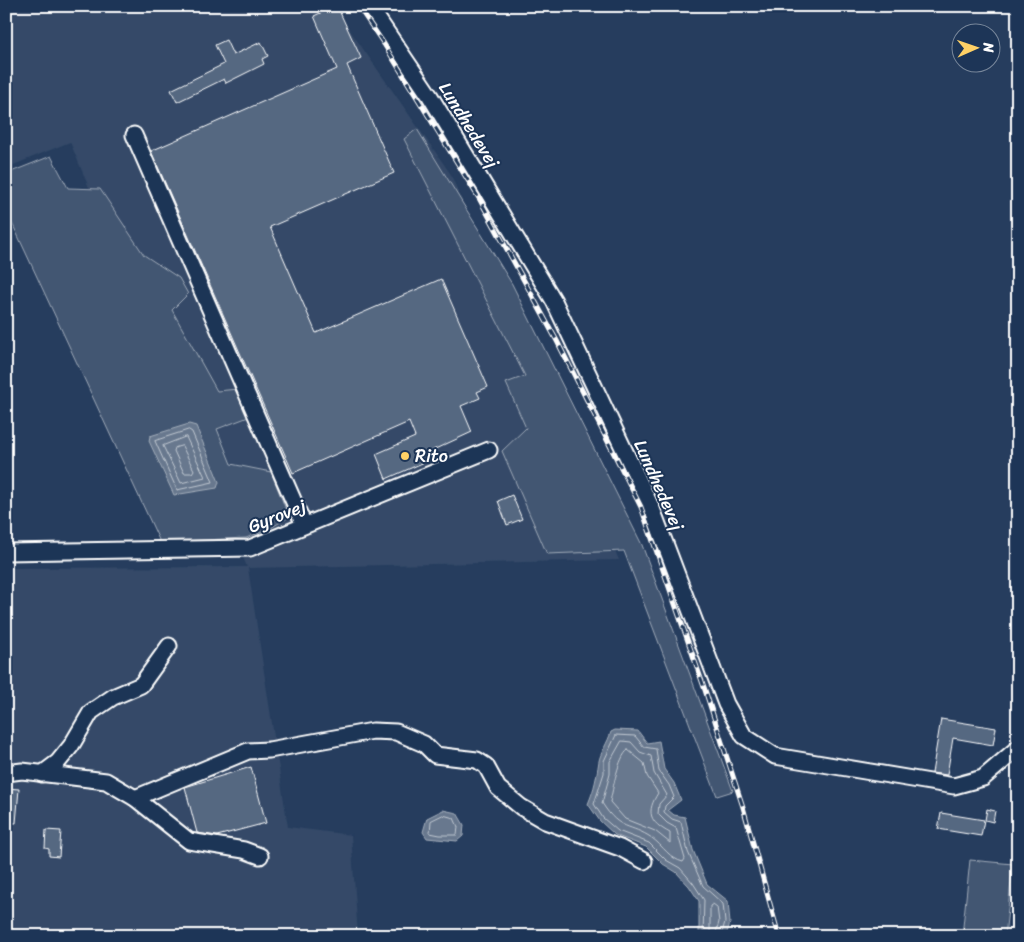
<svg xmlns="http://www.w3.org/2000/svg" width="1024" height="942" viewBox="0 0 1024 942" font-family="Sriracha,sans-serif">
	<rect width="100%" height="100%" fill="#263d5e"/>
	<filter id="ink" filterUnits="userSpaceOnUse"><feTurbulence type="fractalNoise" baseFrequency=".02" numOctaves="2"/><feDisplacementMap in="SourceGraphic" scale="10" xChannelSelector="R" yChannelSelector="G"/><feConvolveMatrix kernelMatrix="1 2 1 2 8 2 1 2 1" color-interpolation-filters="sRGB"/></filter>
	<g filter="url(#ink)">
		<path fill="#344a68" d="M 6,6 L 333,6 L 450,173 L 619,560 L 248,568 L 288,827 L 351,835 L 358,936 L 6,935 L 6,568 L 247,567 L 70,142 L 6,168 Z"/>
		<g fill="#425672" stroke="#a0aab8">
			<path d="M 417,129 L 512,284 L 642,545 L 733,791 L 717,796 L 624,551 L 547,554 L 502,451 L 526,428 L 506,383 L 525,376 L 404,139 Z"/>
			<path d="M 51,156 L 68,188 L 100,189 L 144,255 L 179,278 L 188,294 L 172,310 L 217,391 L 238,389 L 251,416 L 217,429 L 231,464 L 271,472 L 289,517 L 269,529 L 246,538 L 160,542 L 6,210 L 6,174 Z"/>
			<path d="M 970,860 L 1013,864 L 1005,936 L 962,936 Z"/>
		</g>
		<g fill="#67788e" stroke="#a4aebb">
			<path d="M 189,424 L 196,426 L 219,482 L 217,488 L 174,495 L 149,441 L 150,436 Z"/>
			<path d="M 615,730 L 638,731 L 647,743 L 659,741 L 664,769 L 674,783 L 681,800 L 668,810 L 674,815 L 685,817 L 693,850 L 707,884 L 728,901 L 730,923 L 726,936 L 699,936 L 699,901 L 689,886 L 676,872 L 663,864 L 646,847 L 615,835 L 600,821 L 588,804 C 595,787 596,779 599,761 C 600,754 608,742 611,732 Z"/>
			<path d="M 443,810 L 457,813 L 464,825 L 463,836 L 457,841 L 427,838 L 423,832 L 427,818 Z"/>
		</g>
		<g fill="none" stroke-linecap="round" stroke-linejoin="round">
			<g stroke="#c2c9d2" stroke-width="1">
				<path d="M 189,430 L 192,432 L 213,482 L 177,490 L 155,441 Z"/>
				<path d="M 186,437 L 205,477 L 181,483 L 163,446 Z"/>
				<path d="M 182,446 L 194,470 L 192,473 L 184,473 L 174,451 L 175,448 Z"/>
				<path d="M 622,741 L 631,742 L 640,752 L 651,756 L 654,773 L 667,795 L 659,804 L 658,814 L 667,823 L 676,828 L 685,859 L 683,862 C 670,859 663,846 652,838 C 630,823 620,832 602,803 L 610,774 L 610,762 Z"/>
				<path d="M 628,750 L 644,763 L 647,776 L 658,793 C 646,812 649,822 670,833 L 670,843 L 655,831 L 625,819 L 610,802 C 613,789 618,757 628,750 Z"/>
				<path d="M 443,815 L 454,818 L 458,827 L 457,835 L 440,835 L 430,833 L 431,821 Z"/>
				<path d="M 703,936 L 704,900 L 693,883 L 680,868 L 666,860 L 649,843 L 618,831 L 603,818 L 594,804 L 604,773 L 604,761 L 616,735 L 635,736 L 644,747 L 656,749 L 659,771 L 669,785 L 674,797 L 665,806 L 664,812 L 672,819 L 681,822 L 688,852 L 703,886 L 723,904 L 725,922 L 721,936"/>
				<path d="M 710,936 L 710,906 L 713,904 L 717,907 L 719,922 L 715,936"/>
			</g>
		</g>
		<g fill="#556781" stroke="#fff">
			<path d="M 335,6 L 337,6 L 361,58 L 347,65 L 394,173 L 270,227 L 316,333 L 441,279 L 488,387 L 477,392 L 480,398 L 461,406 L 472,432 L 433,450 L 436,457 L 386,479 L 376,454 L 415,437 L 409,422 L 293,473 L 151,151 L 337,69 L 314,16 Z"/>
			<path d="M 226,40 L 233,55 L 261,42 L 268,56 L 262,59 L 264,64 L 226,83 L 224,79 L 177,102 L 171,90 L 224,64 L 215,45 Z"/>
			<path d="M 512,495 L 522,519 L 507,525 L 498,501 Z"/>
			<path d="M 941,719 L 996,728 L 993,745 L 953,738 L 947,775 L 932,773 Z"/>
			<path d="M 251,767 L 266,823 L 217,836 L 197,833 L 185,787 Z"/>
			<path d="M 6,788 L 19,789 L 16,823 L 6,823 Z"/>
			<path d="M 987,809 L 995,811 L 993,822 L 985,820 Z"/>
			<path d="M 941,813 L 984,820 L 981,836 L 938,829 Z"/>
			<path d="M 46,830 L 61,831 L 59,857 L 49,856 L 49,849 L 45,848 Z"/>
		</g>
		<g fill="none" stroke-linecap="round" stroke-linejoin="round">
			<defs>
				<g id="minor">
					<path d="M 369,6 L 430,96 L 554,301 L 652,509 L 726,704 L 744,736 L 775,756 L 954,786 L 983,778 L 1018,748"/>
					<path d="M 134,135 L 304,525"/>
					<path d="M 6,552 L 250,548 L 489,450"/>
					<path d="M 6,773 L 22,771 L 106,781 L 135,798 L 189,841 L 244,850 L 260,856"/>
					<path d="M 42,774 L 58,762 L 71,746 L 91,712 L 113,697 L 141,685 L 169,646"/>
					<path d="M 135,798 L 248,751 L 269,750 L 373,731 L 396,732 L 424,744 L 435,755 L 477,760 L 486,766 L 498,788 L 521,807 L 545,821 L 620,848 L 644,861"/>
				</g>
			</defs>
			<use href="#minor" stroke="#fff" stroke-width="19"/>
			<use href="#minor" stroke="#1d3557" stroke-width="15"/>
			<defs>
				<path id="rail" d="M 358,6 L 384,44 L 480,200 L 557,341 L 641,507 L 705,690 L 743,807 L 779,936"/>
			</defs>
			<use href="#rail" stroke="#fff" stroke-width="5"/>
			<use href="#rail" stroke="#1d3557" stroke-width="3" stroke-dasharray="9" stroke-linecap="butt"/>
		</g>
	</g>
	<circle fill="#ffd166" stroke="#1d3557" stroke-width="2" cx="405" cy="456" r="5"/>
	<g text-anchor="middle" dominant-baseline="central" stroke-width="4" stroke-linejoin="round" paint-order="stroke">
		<g font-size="18" fill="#fff" stroke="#1d3557">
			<text transform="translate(469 125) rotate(58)">Lundhedevej</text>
			<text transform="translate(659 485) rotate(66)">Lundhedevej</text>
			<text transform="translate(277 516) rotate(-22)">Gyrovej</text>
		</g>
		<g font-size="18" fill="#fff" stroke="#1d3557" text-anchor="start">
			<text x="415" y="456">Rito</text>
		</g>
	</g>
	<rect width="1024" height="942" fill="none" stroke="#1d3557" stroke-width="25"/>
	<rect x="12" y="12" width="999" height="917" fill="none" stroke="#fff" stroke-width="2" filter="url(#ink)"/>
	<g transform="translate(976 48) rotate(88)"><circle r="24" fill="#1d3557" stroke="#77869a"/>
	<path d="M0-4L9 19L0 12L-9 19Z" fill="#ffd166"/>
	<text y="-8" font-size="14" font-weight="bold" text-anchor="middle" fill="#ffffff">N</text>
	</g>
</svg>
